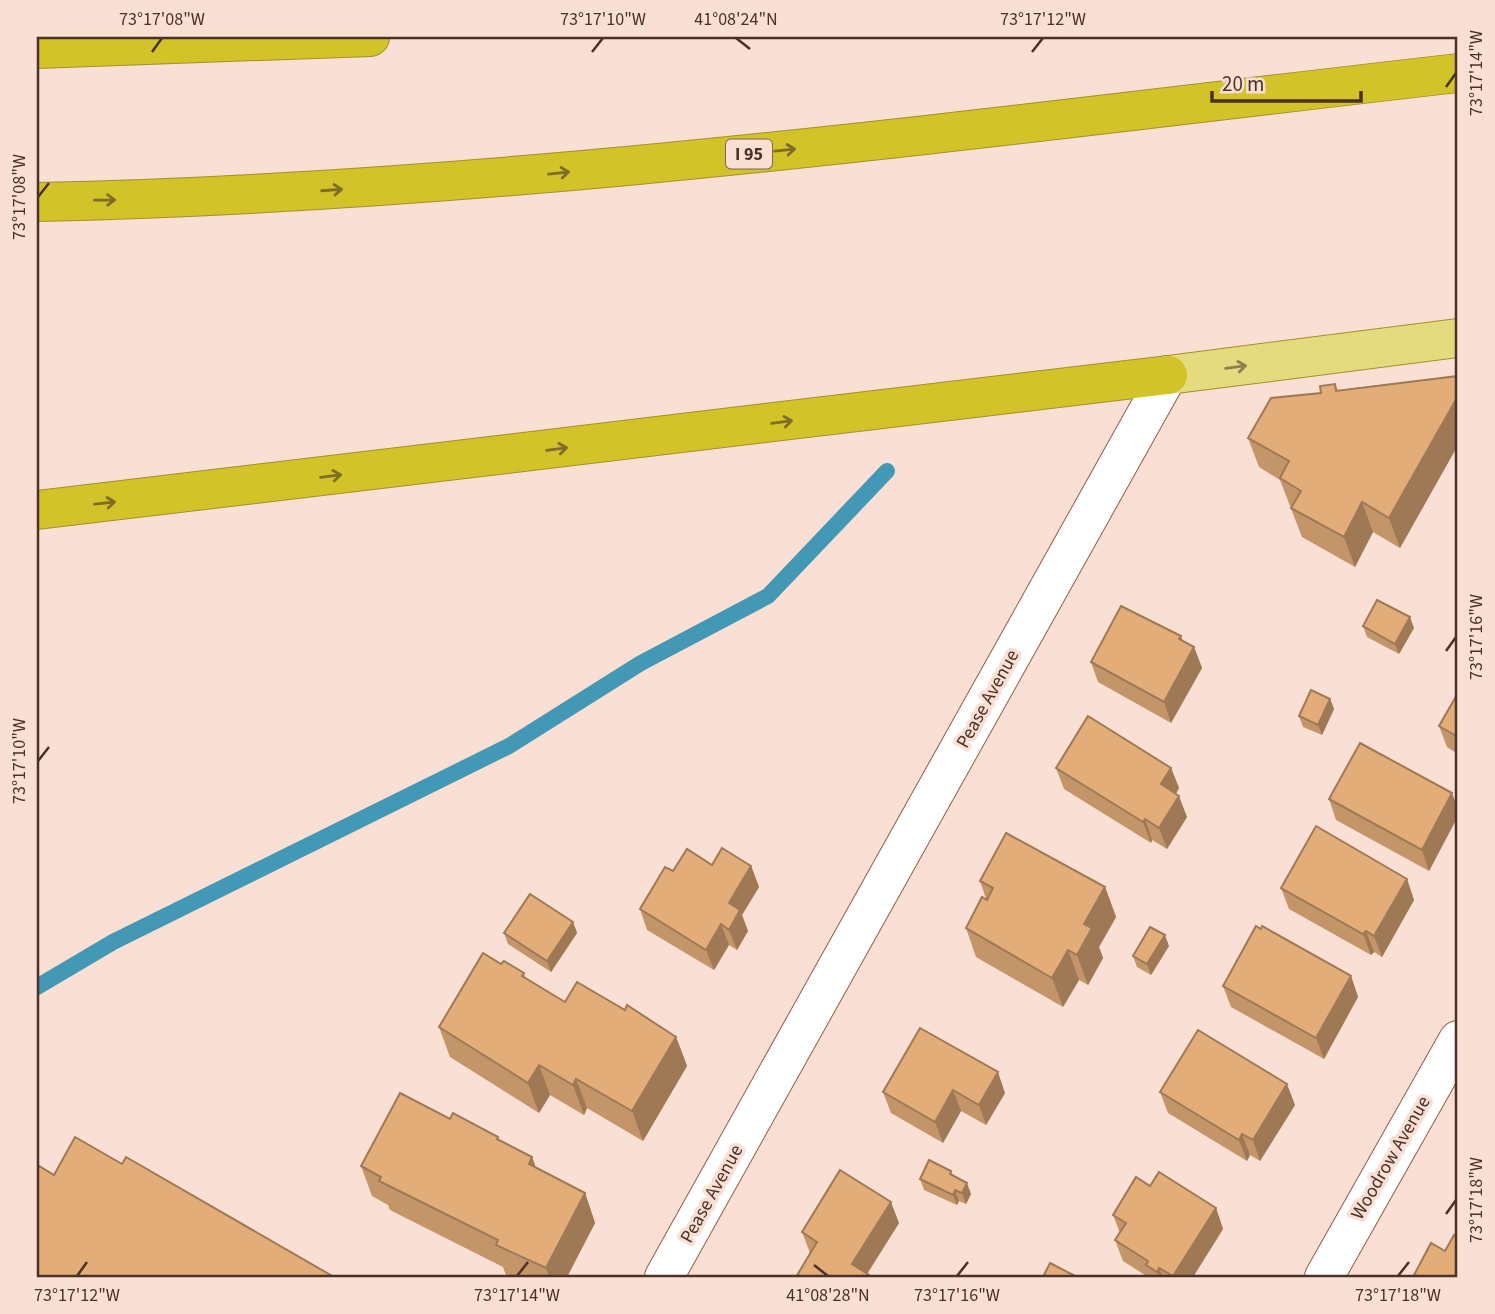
<svg xmlns="http://www.w3.org/2000/svg" width="1495" height="1314" viewBox="0 0 1495 1314" font-family="'Source Sans 3',sans-serif">
	<rect width="100%" height="100%" fill="#f9dfd4"/>
	<g fill="none" stroke-linecap="round" stroke-linejoin="round">
		<path stroke="#4398b5" stroke-width="16" d="M 37,987 L 113,942 L 509,746 L 641,663 L 768,596 L 887,471"/>
		<defs>
			<g id="minor">
				<path d="M 664,1277 L 1168,375"/>
				<path d="M 1324,1277 L 1458,1040"/>
			</g>
			<path id="major" d="M 1168,375 L 1458,338"/>
			<g id="highway">
				<path d="M 37,49 L 370,37"/>
				<path d="M 37,202 C 513,192 986,127 1458,73"/>
				<path d="M 37,510 L 1168,375"/>
			</g>
		</defs>
		<use href="#minor" stroke="#935c44" stroke-width="40"/>
		<use href="#major" stroke="#a29028" stroke-width="40"/>
		<use href="#highway" stroke="#a29028" stroke-width="40"/>
		<use href="#minor" stroke="#fff" stroke-width="38"/>
		<use href="#major" stroke="#e3db7e" stroke-width="38"/>
		<use href="#highway" stroke="#d1c328" stroke-width="38"/>
	</g>
	<g fill="#c39569">
		<path d="M 1458,376 L 1458,445 L 1400,548 L 1373,532 L 1355,567 L 1302,537 L 1280,480 L 1259,467 L 1248,438 L 1335,384 L 1338,390 Z"/>
		<path d="M 1363,626 L 1414,628 L 1399,654 L 1367,637 Z"/>
		<path d="M 1183,641 L 1194,647 L 1202,668 L 1171,723 L 1098,682 L 1091,662 Z"/>
		<path d="M 1458,693 L 1458,754 L 1447,747 L 1439,726 Z"/>
		<path d="M 1330,699 L 1334,709 L 1322,735 L 1303,727 L 1299,716 Z"/>
		<path d="M 1056,768 L 1171,768 L 1179,788 L 1176,794 L 1187,817 L 1167,849 L 1152,840 L 1151,843 L 1064,789 Z"/>
		<path d="M 1452,793 L 1458,810 L 1458,816 L 1429,871 L 1336,820 L 1329,799 Z"/>
		<path d="M 712,865 L 751,866 L 759,887 L 742,915 L 748,931 L 737,950 L 729,945 L 714,970 L 647,930 L 640,909 L 673,871 Z"/>
		<path d="M 1407,879 L 1414,900 L 1382,957 L 1374,952 L 1371,955 L 1289,909 L 1281,888 Z"/>
		<path d="M 980,881 L 1105,887 L 1116,917 L 1099,947 L 1103,958 L 1088,985 L 1079,980 L 1063,1007 L 976,957 L 966,928 L 986,899 Z"/>
		<path d="M 573,922 L 577,933 L 551,972 L 508,944 L 504,933 Z"/>
		<path d="M 1169,946 L 1151,975 L 1137,967 L 1133,956 Z"/>
		<path d="M 501,964 L 524,973 L 526,979 L 565,1002 L 625,1010 L 676,1037 L 687,1066 L 643,1141 L 587,1108 L 584,1115 L 550,1095 L 539,1113 L 450,1057 L 439,1027 Z"/>
		<path d="M 1351,976 L 1358,997 L 1324,1059 L 1231,1007 L 1223,986 Z"/>
		<path d="M 920,1028 L 1005,1093 L 986,1125 L 961,1111 L 943,1143 L 891,1113 L 883,1092 Z"/>
		<path d="M 1160,1092 L 1295,1105 L 1260,1161 L 1250,1155 L 1247,1161 L 1168,1113 Z"/>
		<path d="M 498,1137 L 499,1140 L 532,1157 L 536,1168 L 585,1193 L 595,1223 L 567,1277 L 512,1277 L 506,1275 L 503,1267 L 390,1210 L 388,1205 L 372,1196 L 361,1166 Z"/>
		<path d="M 951,1171 L 953,1176 L 971,1194 L 966,1204 L 959,1201 L 957,1205 L 924,1190 L 920,1179 Z"/>
		<path d="M 1150,1186 L 1216,1208 L 1223,1229 L 1193,1277 L 1148,1277 L 1123,1261 L 1115,1240 L 1120,1233 L 1113,1215 Z"/>
		<path d="M 899,1223 L 867,1274 L 810,1253 L 802,1232 Z"/>
	</g>
	<g fill="#9f7955">
		<path d="M 1458,396 L 1458,445 L 1400,548 L 1389,518 Z"/>
		<path d="M 1362,502 L 1373,532 L 1355,567 L 1344,537 Z"/>
		<path d="M 1410,617 L 1414,628 L 1399,654 L 1395,644 Z"/>
		<path d="M 1181,636 L 1189,657 L 1194,647 L 1202,668 L 1171,723 L 1164,702 L 1179,639 Z"/>
		<path d="M 1330,699 L 1334,709 L 1322,735 L 1318,725 Z"/>
		<path d="M 1171,768 L 1179,788 L 1168,805 L 1161,784 Z"/>
		<path d="M 1452,793 L 1458,810 L 1458,816 L 1429,871 L 1422,850 Z"/>
		<path d="M 1179,796 L 1187,817 L 1167,849 L 1159,828 Z"/>
		<path d="M 1145,819 L 1152,840 L 1151,843 L 1143,822 Z"/>
		<path d="M 751,866 L 759,887 L 742,915 L 748,931 L 737,950 L 729,930 L 729,903 Z"/>
		<path d="M 1407,879 L 1414,900 L 1382,957 L 1374,936 Z"/>
		<path d="M 1105,887 L 1116,917 L 1099,947 L 1103,958 L 1088,985 L 1077,955 L 1084,924 Z"/>
		<path d="M 573,922 L 577,933 L 551,972 L 547,961 Z"/>
		<path d="M 721,924 L 729,945 L 714,970 L 706,950 Z"/>
		<path d="M 1366,931 L 1374,952 L 1371,955 L 1363,934 Z"/>
		<path d="M 1165,935 L 1169,946 L 1151,975 L 1147,964 Z"/>
		<path d="M 1068,950 L 1079,980 L 1063,1007 L 1052,978 Z"/>
		<path d="M 1351,976 L 1358,997 L 1324,1059 L 1316,1038 Z"/>
		<path d="M 676,1037 L 687,1066 L 643,1141 L 632,1111 Z"/>
		<path d="M 539,1065 L 550,1095 L 539,1113 L 528,1083 Z"/>
		<path d="M 998,1072 L 1005,1093 L 986,1125 L 979,1105 Z"/>
		<path d="M 576,1079 L 587,1108 L 584,1115 L 573,1085 Z"/>
		<path d="M 1287,1084 L 1295,1105 L 1260,1161 L 1253,1140 Z"/>
		<path d="M 953,1090 L 961,1111 L 943,1143 L 935,1122 Z"/>
		<path d="M 1242,1134 L 1250,1155 L 1247,1161 L 1239,1140 Z"/>
		<path d="M 532,1157 L 543,1187 L 529,1164 Z"/>
		<path d="M 967,1183 L 971,1194 L 966,1204 L 962,1193 Z"/>
		<path d="M 955,1190 L 959,1201 L 957,1205 L 953,1195 Z"/>
		<path d="M 585,1193 L 595,1223 L 567,1277 L 549,1277 L 546,1268 Z"/>
		<path d="M 891,1202 L 899,1223 L 865,1277 L 852,1264 Z"/>
		<path d="M 1216,1208 L 1223,1229 L 1193,1277 L 1173,1277 L 1173,1276 Z"/>
		<path d="M 1159,1268 L 1163,1277 L 1159,1277 L 1157,1272 Z"/>
	</g>
	<g fill="#e3ad7a" stroke="#9f7955" stroke-width="2">
		<path d="M 1458,376 L 1458,396 L 1389,518 L 1362,502 L 1344,537 L 1291,508 L 1301,491 L 1280,478 L 1289,461 L 1248,438 L 1271,398 L 1321,393 L 1320,386 L 1335,384 L 1336,391 Z"/>
		<path d="M 1377,600 L 1410,617 L 1395,644 L 1363,626 Z"/>
		<path d="M 1121,606 L 1181,636 L 1179,639 L 1194,647 L 1164,702 L 1091,662 Z"/>
		<path d="M 1311,690 L 1330,699 L 1318,725 L 1299,716 Z"/>
		<path d="M 1458,693 L 1458,737 L 1439,726 Z"/>
		<path d="M 1088,716 L 1171,768 L 1161,784 L 1179,796 L 1159,828 L 1145,819 L 1143,822 L 1056,768 Z"/>
		<path d="M 1360,743 L 1452,793 L 1422,850 L 1329,799 Z"/>
		<path d="M 1316,826 L 1407,879 L 1374,936 L 1366,931 L 1363,934 L 1281,888 Z"/>
		<path d="M 1006,833 L 1105,887 L 1084,924 L 1092,928 L 1077,955 L 1068,950 L 1052,978 L 966,928 L 982,897 L 987,900 L 993,888 L 980,881 Z"/>
		<path d="M 722,848 L 751,866 L 729,903 L 740,910 L 729,930 L 721,924 L 706,950 L 640,909 L 665,867 L 673,871 L 687,849 L 712,865 Z"/>
		<path d="M 530,894 L 573,922 L 547,961 L 504,933 Z"/>
		<path d="M 1256,926 L 1261,929 L 1262,926 L 1351,976 L 1316,1038 L 1223,986 Z"/>
		<path d="M 1150,927 L 1165,935 L 1147,964 L 1133,956 Z"/>
		<path d="M 483,953 L 501,964 L 504,961 L 524,973 L 522,976 L 565,1002 L 577,982 L 625,1010 L 627,1005 L 676,1037 L 632,1111 L 576,1079 L 573,1085 L 539,1065 L 528,1083 L 439,1027 Z"/>
		<path d="M 920,1028 L 998,1072 L 979,1105 L 953,1090 L 935,1122 L 883,1092 Z"/>
		<path d="M 1198,1030 L 1287,1084 L 1253,1140 L 1242,1134 L 1239,1140 L 1160,1092 Z"/>
		<path d="M 400,1093 L 450,1119 L 453,1113 L 498,1137 L 497,1139 L 532,1157 L 529,1164 L 585,1193 L 546,1268 L 496,1245 L 498,1240 L 379,1181 L 381,1177 L 361,1166 Z"/>
		<path d="M 75,1137 L 122,1164 L 126,1157 L 334,1277 L 37,1277 L 37,1170 L 39,1166 L 54,1175 Z"/>
		<path d="M 929,1160 L 951,1171 L 950,1174 L 967,1183 L 962,1193 L 955,1190 L 953,1195 L 920,1179 Z"/>
		<path d="M 840,1170 L 891,1202 L 852,1264 L 869,1275 L 867,1277 L 796,1277 L 817,1242 L 802,1232 Z"/>
		<path d="M 1159,1172 L 1216,1208 L 1173,1276 L 1159,1268 L 1157,1272 L 1146,1265 L 1148,1261 L 1115,1240 L 1126,1223 L 1113,1215 L 1136,1177 L 1150,1186 Z"/>
		<path d="M 1454,1235 L 1458,1237 L 1458,1277 L 1413,1277 L 1431,1243 L 1445,1251 Z"/>
		<path d="M 1050,1263 L 1077,1277 L 1043,1277 Z"/>
	</g>
	<defs><path id="oneway-shaft" d="M-6 0H5M1.5-3L5.5 0L1.5 3" fill="none" stroke-width="1.6" stroke-linecap="round" stroke-linejoin="round" transform="scale(1.75)"/></defs>
	<g stroke="#816c27">
		<use href="#oneway-shaft" transform="translate(785 150) rotate(-6)"/>
		<use href="#oneway-shaft" transform="translate(559 173) rotate(-6)"/>
		<use href="#oneway-shaft" transform="translate(332 190) rotate(-4)"/>
		<use href="#oneway-shaft" transform="translate(105 200) rotate(-1)"/>
		<use href="#oneway-shaft" transform="translate(782 422) rotate(-7)"/>
		<use href="#oneway-shaft" transform="translate(557 449) rotate(-7)"/>
		<use href="#oneway-shaft" transform="translate(331 476) rotate(-7)"/>
		<use href="#oneway-shaft" transform="translate(105 503) rotate(-6)"/>
	</g>
	<use stroke="#8f7e4e" href="#oneway-shaft" transform="translate(1236 367) rotate(-7)"/>
	<path fill="none" stroke="#4b3227" stroke-width="2.5" d="M 736,38 L 750,49M 152,52 L 162,38M 592,52 L 603,38M 1032,52 L 1043,38M 1446,87 L 1456,73M 38,197 L 49,183M 1446,651 L 1456,637M 38,761 L 49,747M 1446,1214 L 1456,1200M 814,1265 L 828,1276M 77,1276 L 87,1262M 517,1276 L 528,1262M 957,1276 L 968,1262M 1398,1276 L 1409,1262"/>
	<g text-anchor="middle" dominant-baseline="central" stroke-width="7" stroke-linejoin="round" paint-order="stroke">
		<rect fill="#f9dfd4" stroke="#7f665b" stroke-width="2" x="726" y="139.5" width="46" height="29" rx="5"/>
		<g font-size="18" font-weight="bold" fill="#4b3227">
			<text x="749" y="154">I 95</text>
		</g>
		<g font-size="19" fill="#4b3227" stroke="#f9dfd4">
			<text transform="translate(988 699) rotate(-61)">Pease Avenue</text>
			<text transform="translate(1391 1158) rotate(-60)">Woodrow Avenue</text>
			<text transform="translate(712 1194) rotate(-61)">Pease Avenue</text>
		</g>
	</g>
	<rect width="1495" height="1314" fill="none" stroke="#f9dfd4" stroke-width="77"/>
	<path d="M1212 91v10h149v-10" fill="none" stroke="#4b3227" stroke-width="3.5"/>
	<text x="1222" y="91" font-size="21" fill="#4b3227" stroke="#f9dfd4" stroke-width="5" paint-order="stroke">20 m</text>
	<rect x="38" y="38" width="1418" height="1238" fill="none" stroke="#4b3227" stroke-width="2.5"/>
	<g font-size="18" text-anchor="middle" fill="#4b3227">
		<text x="162" y="25">73°17'08"W</text>
		<text x="603" y="25">73°17'10"W</text>
		<text x="736" y="25">41°08'24"N</text>
		<text x="1043" y="25">73°17'12"W</text>
		<text transform="translate(1476 73) rotate(-90)" y="6">73°17'14"W</text>
		<text transform="translate(19 197) rotate(-90)" y="6">73°17'08"W</text>
		<text transform="translate(1476 637) rotate(-90)" y="6">73°17'16"W</text>
		<text transform="translate(19 761) rotate(-90)" y="6">73°17'10"W</text>
		<text transform="translate(1476 1200) rotate(-90)" y="6">73°17'18"W</text>
		<text x="77" y="1301">73°17'12"W</text>
		<text x="517" y="1301">73°17'14"W</text>
		<text x="828" y="1301">41°08'28"N</text>
		<text x="957" y="1301">73°17'16"W</text>
		<text x="1398" y="1301">73°17'18"W</text>
	</g>
</svg>
